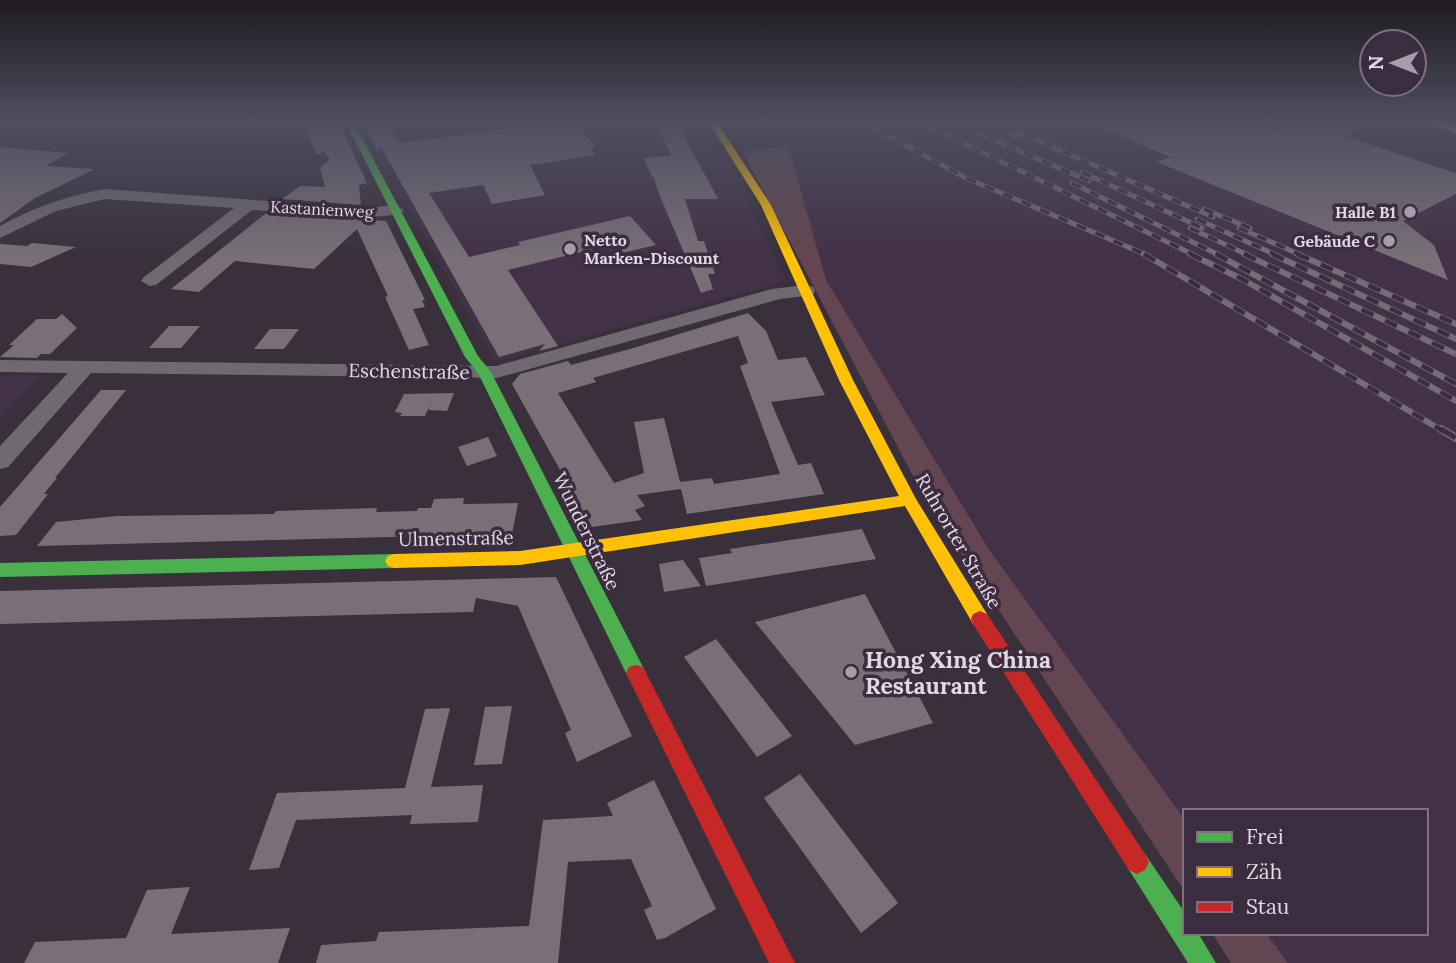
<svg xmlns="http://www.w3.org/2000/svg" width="1456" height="963" viewBox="0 0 1456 963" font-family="Lora,serif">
	<rect width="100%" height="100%" fill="#39303b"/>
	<g fill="#433147">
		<path d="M 504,121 L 694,121 L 746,197 L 786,281 L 495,362 L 369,139 Z"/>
		<path d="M 770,121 L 1397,121 L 1456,137 L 1456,963 L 1288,963 L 1266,933 L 1426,933 L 1426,811 L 1185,811 L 1185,820 L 988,548 L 825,280 L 788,146 Z"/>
		<path d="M 43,375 L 0,419 L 0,376 Z"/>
	</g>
	<g fill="#634651">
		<path d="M 788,146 L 826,280 L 988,548 L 1185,820 L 1185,892 L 924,497 L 743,152 Z"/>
		<path d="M 1212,933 L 1266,933 L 1288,963 L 1231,963 Z"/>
	</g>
	<g fill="#786f77" fill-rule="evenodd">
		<path d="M 303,121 L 338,121 L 367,183 L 359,185 L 361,205 L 282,199 L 300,186 L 325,187 L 320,168 L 330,160 L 324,151 L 317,155 Z"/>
		<path d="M 362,121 L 387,121 L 400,143 L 549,123 L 551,127 L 579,123 L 595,147 L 590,148 L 595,155 L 530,165 L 545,195 L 492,204 L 483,185 L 429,193 L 469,257 L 520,245 L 518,242 L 630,216 L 656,245 L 622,253 L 614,244 L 508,270 L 558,346 L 539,351 L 545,344 L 499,357 L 381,147 L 377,149 Z"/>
		<path d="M 655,121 L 676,121 L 718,199 L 685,199 L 698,241 L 704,241 L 715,274 L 708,274 L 713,289 L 701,293 L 657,189 L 654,177 L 652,177 L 644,158 L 671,156 Z"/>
		<path d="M 1086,121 L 1251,121 L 1279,131 L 1280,121 L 1373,121 L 1344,136 L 1456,173 L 1456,194 L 1403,221 L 1434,245 L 1448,280 L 1157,162 L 1170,157 Z"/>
		<path d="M 0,147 L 69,153 L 45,166 L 95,169 L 35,198 L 0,223 Z"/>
		<path d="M 265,214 L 386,221 L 425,300 L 422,300 L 425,307 L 413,309 L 429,345 L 409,350 L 385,297 L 388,296 L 357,229 L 314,269 L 235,261 L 199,292 L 171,289 Z"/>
		<path d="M 32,243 L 76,247 L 31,267 L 0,264 L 0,244 L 27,246 Z"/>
		<path d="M 748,313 L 766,331 L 778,360 L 806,357 L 825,395 L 771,402 L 798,465 L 811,463 L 824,494 L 687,514 L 681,489 L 637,495 L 645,506 L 635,510 L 642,520 L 592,527 L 512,384 L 520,374 L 568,361 L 571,365 L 630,349 ZM 738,336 L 748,363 L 740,366 L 780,474 L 714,484 L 712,478 L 680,482 L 664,418 L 634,422 L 644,473 L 614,483 L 558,393 L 596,382 L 593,378 Z"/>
		<path d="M 62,314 L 77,328 L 50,354 L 41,354 L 37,358 L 0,357 L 14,345 L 9,345 L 37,319 L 56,319 Z"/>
		<path d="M 169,326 L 200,326 L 181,348 L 149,348 Z"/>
		<path d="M 270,329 L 299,329 L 284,349 L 254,349 Z"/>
		<path d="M 101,390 L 126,390 L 55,478 L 57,478 L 44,494 L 48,494 L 16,535 L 0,536 L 0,507 Z"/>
		<path d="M 454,393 L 447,411 L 428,410 L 433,398 L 425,416 L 400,416 L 402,413 L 395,412 L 404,394 Z"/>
		<path d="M 488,437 L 497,456 L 467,466 L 458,447 Z"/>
		<path d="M 464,498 L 463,504 L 518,503 L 512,534 L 37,546 L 56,522 L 118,516 L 274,514 L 276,511 L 306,510 L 377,508 L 376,512 L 417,511 L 418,508 L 431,508 L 434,499 Z"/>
		<path d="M 862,529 L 876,559 L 706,586 L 699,558 L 732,553 L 730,549 Z"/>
		<path d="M 683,560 L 701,586 L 664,592 L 659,564 Z"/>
		<path d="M 556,577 L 632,736 L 577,762 L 565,733 L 571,730 L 518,606 L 476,598 L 473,612 L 0,624 L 0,591 Z"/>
		<path d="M 865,594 L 933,723 L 855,745 L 755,622 Z"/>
		<path d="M 716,639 L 792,736 L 757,757 L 684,657 Z"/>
		<path d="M 512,706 L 502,764 L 474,765 L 485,707 Z"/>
		<path d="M 450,708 L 431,787 L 483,785 L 478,822 L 410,824 L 412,815 L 296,820 L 279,868 L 249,870 L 277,793 L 405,788 L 425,709 Z"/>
		<path d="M 800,774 L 898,903 L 861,933 L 764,798 Z"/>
		<path d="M 654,780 L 716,909 L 665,938 L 657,940 L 644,910 L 652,906 L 631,859 L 568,862 L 558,963 L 316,963 L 321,945 L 376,941 L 379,932 L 529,926 L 543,820 L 613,816 L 607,803 Z"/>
		<path d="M 190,887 L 171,934 L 290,928 L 278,963 L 24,963 L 35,942 L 126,938 L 147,890 Z"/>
	</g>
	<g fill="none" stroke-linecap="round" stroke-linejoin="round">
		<g fill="#706972" fill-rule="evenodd">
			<path d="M 105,189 L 365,208 L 396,205 L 404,210 C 389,225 278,211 252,210 L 156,285 L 150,286 L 141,281 L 144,277 L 234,208 L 105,199 L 56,211 L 0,238 L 0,226 C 34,207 67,196 105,189 Z"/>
			<path d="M 806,285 L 813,287 L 815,291 L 813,295 L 780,299 L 497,378 L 91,373 L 8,467 L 0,469 L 0,446 L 68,373 L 0,372 L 0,360 L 496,366 L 772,289 Z"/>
		</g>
		<g fill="#4caf50" fill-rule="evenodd">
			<path d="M 345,121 L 353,121 L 478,356 L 491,372 L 643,667 L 646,673 L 643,679 L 636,681 L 629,679 L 478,373 L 465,357 Z"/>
			<path d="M 394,554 L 400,556 L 403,561 L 400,566 L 394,568 L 0,577 L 0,563 Z"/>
			<path d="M 1137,850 L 1145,854 L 1185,913 L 1185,933 L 1198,933 L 1216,963 L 1188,963 L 1129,870 L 1125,862 L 1129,854 Z"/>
		</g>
		<g fill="#ffc107" fill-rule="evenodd">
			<path d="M 708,121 L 716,121 L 771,205 L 853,380 L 916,499 L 987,614 L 989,619 L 987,624 L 980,627 L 973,624 L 905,506 L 520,565 L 394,568 L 388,566 L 385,561 L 388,556 L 394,554 L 520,551 L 899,496 L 839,380 L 761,205 Z"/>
			<path d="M 1420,121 L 1435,121 L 1456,127 L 1456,133 Z"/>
		</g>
		<g fill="#c62828" fill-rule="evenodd">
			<path d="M 980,611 L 987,614 L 1145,854 L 1149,862 L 1145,870 L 1137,874 L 1129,870 L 973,624 L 971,619 L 973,614 Z"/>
			<path d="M 636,665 L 643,667 L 795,963 L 769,963 L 626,673 L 629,667 Z"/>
		</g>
		<defs>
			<g id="rail-far2">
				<path d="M 861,121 L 966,178 L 1147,255"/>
				<path d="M 918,121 L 1194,255"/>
				<path d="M 951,121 L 1089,181"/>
				<path d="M 984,121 L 1016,136"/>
				<path d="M 1007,127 L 1213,217"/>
				<path d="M 1082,172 L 1202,228"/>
				<path d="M 1072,183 L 1219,255"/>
				<path d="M 1204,209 L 1250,228"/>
				<path d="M 1197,219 L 1276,255"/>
				<path d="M 1190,228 L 1248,255"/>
				<path d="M 1239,228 L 1301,255"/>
			</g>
			<g id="rail-far1">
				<path d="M 1144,254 L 1443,431"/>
				<path d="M 1190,254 L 1242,279 L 1456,401"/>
				<path d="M 1216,254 L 1456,384"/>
				<path d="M 1244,254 L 1456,354"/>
				<path d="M 1272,254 L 1456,339"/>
				<path d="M 1297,254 L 1456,324"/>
			</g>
			<path id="rail" d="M 1441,429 L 1456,438"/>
		</defs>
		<use href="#rail-far2" stroke="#746c76" stroke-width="5"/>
		<use href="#rail-far1" stroke="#746c76" stroke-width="6"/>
		<use href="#rail" stroke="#746c76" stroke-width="8"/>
		<use href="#rail-far2" stroke="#3c2c3f" stroke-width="3.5" stroke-dasharray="10" stroke-linecap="butt"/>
		<use href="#rail-far1" stroke="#3c2c3f" stroke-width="4.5" stroke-dasharray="13" stroke-linecap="butt"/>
		<use href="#rail" stroke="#3c2c3f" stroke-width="5" stroke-dasharray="17" stroke-linecap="butt"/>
	</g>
	<linearGradient id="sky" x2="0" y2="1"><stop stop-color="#1f1a20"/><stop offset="0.47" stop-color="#4e4e60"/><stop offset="1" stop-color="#4e4e60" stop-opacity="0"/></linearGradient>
	<rect width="1456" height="256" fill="url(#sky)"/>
	<g fill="#a79da9" stroke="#3c2c3f" stroke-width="2.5">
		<circle cx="1410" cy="212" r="7"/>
		<circle cx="1389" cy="241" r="7"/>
		<circle cx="570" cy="249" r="7"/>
		<circle cx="851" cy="672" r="7"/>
	</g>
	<g text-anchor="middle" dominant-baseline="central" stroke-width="7" stroke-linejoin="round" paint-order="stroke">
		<g font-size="16" fill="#e2d8e4" stroke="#3c2c3f">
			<text transform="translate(322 209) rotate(3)">Kastanienweg</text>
		</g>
		<g font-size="16" font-weight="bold" fill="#e2d8e4" stroke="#3c2c3f" text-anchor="end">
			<text x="1396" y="212">Halle B1</text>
			<text x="584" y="240" text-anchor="start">Netto<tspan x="584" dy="18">Marken-Discount</tspan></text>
			<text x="1375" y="241">Gebäude C</text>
		</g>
		<g font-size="19" fill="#e2d8e4" stroke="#3c2c3f">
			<text transform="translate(409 371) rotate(1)">Eschenstraße</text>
			<text transform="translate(587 531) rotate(64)">Wunderstraße</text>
			<text transform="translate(456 538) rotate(-1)">Ulmenstraße</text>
			<text transform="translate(959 541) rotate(60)">Ruhrorter Straße</text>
		</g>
		<g font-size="23" font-weight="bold" fill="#e2d8e4" stroke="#3c2c3f" text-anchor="start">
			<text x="865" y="659">Hong Xing China<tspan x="865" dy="26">Restaurant</tspan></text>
		</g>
	</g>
	<rect x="1183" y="809" width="245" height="126" fill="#3c2c3f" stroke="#7e7181" stroke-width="2"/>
	<rect x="1197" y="832" width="35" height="10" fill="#4caf50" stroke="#7e7181" stroke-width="2"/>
	<text x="1246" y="844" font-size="21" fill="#e2d8e4">Frei</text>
	<rect x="1197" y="867" width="35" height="10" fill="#ffc107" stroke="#7e7181" stroke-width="2"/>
	<text x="1246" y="879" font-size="21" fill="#e2d8e4">Zäh</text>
	<rect x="1197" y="902" width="35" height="10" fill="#c62828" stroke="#7e7181" stroke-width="2"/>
	<text x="1246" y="914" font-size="21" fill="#e2d8e4">Stau</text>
	<g transform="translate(1393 63) rotate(270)"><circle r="33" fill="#3c2c3f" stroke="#7e7181" stroke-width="2"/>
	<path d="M0-5L12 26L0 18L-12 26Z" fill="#a79da9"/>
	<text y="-10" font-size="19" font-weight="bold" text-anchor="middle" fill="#e2d8e4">N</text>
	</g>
</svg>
